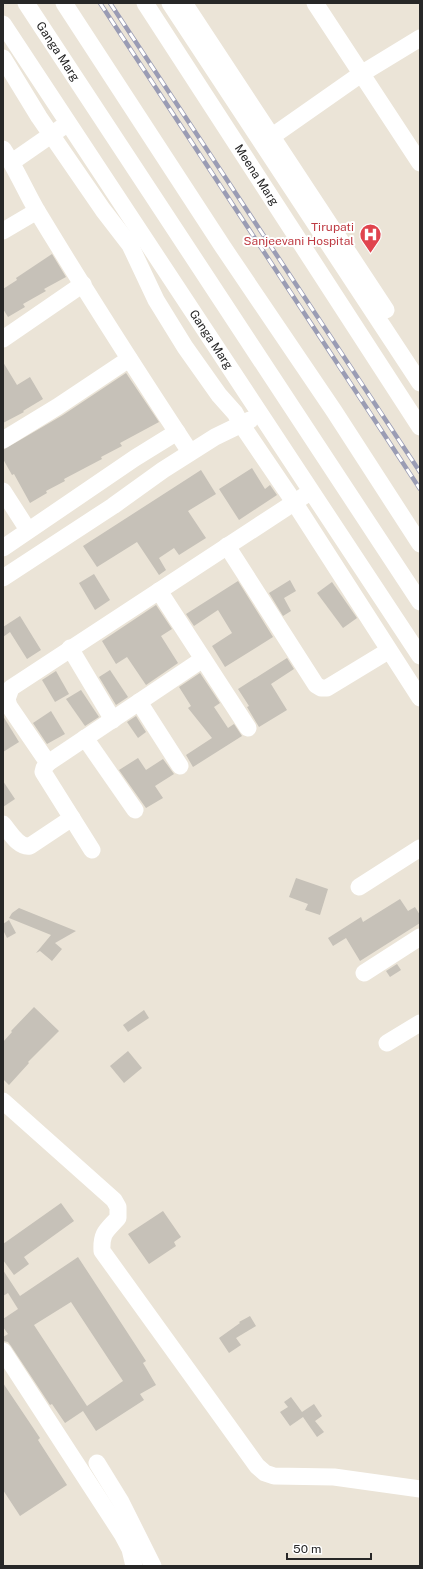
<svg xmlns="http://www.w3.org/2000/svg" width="423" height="1569" viewBox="0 0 423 1569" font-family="'Public Sans',sans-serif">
	<rect width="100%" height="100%" fill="#ebe4d7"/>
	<g fill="#c6c1b8" fill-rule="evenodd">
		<path d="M 52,254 L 66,277 L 44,289 L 46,291 L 23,304 L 25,307 L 8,317 L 3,309 L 3,289 L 17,280 L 16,278 Z"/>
		<path d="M 3,362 L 17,385 L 30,377 L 43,399 L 23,411 L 24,412 L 3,423 Z"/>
		<path d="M 126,373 L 159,422 L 120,443 L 122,446 L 101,457 L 102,459 L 64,479 L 65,481 L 46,491 L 47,493 L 30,503 L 14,474 L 12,475 L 3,459 L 3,450 L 63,415 Z"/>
		<path d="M 252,468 L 265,489 L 270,485 L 277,495 L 239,520 L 219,489 Z"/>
		<path d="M 201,470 L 216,494 L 188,511 L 206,538 L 179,555 L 174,548 L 159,558 L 166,570 L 159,575 L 137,542 L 97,567 L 83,546 Z"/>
		<path d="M 94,574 L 110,600 L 95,610 L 79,583 Z"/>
		<path d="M 290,580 L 296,591 L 284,598 L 291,611 L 283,616 L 269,593 Z"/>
		<path d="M 238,581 L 273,637 L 225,667 L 212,646 L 232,633 L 218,610 L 194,626 L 186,614 Z"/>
		<path d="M 332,582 L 357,618 L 343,628 L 317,593 Z"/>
		<path d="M 156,605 L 172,629 L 161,636 L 178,663 L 146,685 L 127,657 L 116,664 L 102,641 Z"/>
		<path d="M 20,616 L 41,650 L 27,659 L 10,632 L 3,637 L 3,627 Z"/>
		<path d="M 287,658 L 294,669 L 271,684 L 287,710 L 259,727 L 247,707 L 249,706 L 238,689 Z"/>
		<path d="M 110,670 L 128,697 L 116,705 L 99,677 Z"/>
		<path d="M 56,671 L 69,694 L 55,702 L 42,680 Z"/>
		<path d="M 200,673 L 220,703 L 214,707 L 228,728 L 234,724 L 242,736 L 193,767 L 186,755 L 212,738 L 188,708 L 191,706 L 179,687 Z"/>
		<path d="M 81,690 L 99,717 L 85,726 L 66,699 Z"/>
		<path d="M 51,711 L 65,734 L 47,744 L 33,723 Z"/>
		<path d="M 3,716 L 19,742 L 3,752 Z"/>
		<path d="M 136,716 L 146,732 L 138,738 L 127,722 Z"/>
		<path d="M 138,758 L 146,770 L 163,759 L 174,774 L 155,786 L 163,798 L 146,808 L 119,770 Z"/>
		<path d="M 3,781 L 15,799 L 3,807 Z"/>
		<path d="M 296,878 L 328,889 L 320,915 L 305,910 L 308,904 L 289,897 Z"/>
		<path d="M 400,899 L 408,911 L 415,907 L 420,915 L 420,923 L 360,961 L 346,938 L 333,946 L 328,938 L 361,917 L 363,922 Z"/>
		<path d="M 19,908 L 76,931 L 55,943 L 62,949 L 52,961 L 40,951 L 36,953 L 51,935 L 9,918 L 12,913 Z"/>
		<path d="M 9,920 L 16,933 L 7,938 L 3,930 L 3,924 Z"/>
		<path d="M 397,964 L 401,970 L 390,977 L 386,971 Z"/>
		<path d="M 34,1007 L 59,1031 L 28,1062 L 29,1063 L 9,1085 L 3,1079 L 3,1042 L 12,1032 L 11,1031 Z"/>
		<path d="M 144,1010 L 149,1018 L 128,1032 L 123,1025 Z"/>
		<path d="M 128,1051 L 142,1068 L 124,1083 L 110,1066 Z"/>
		<path d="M 61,1203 L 74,1221 L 24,1257 L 29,1264 L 14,1275 L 3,1260 L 3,1244 Z"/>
		<path d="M 163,1211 L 181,1237 L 174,1242 L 176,1246 L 149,1264 L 128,1234 Z"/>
		<path d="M 78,1257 L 146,1361 L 143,1363 L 156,1385 L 140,1394 L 144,1400 L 96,1431 L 83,1411 L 65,1423 L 52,1404 L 50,1405 L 11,1346 L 8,1342 L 3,1341 L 3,1337 L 8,1334 L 3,1327 L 3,1319 L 18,1309 L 8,1293 L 3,1296 L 3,1270 L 20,1296 ZM 71,1302 L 123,1381 L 87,1406 L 34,1325 Z"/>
		<path d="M 250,1316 L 256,1326 L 236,1338 L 241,1345 L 229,1353 L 219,1338 L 240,1323 L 239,1322 Z"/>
		<path d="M 3,1383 L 40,1438 L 38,1440 L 67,1485 L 20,1516 L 3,1490 Z"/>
		<path d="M 291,1397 L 302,1412 L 314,1404 L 322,1416 L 315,1421 L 324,1432 L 317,1437 L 303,1417 L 290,1426 L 280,1412 L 288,1407 L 284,1402 Z"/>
	</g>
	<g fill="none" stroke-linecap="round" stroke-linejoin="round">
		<g stroke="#fff" stroke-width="17">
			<path id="s1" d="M 26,3 L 420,602"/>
			<path d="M 64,3 L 223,247 L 334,411 L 420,544"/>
			<path id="s2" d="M 145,3 L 420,427"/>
			<path d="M 170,3 L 420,383"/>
			<path d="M 184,3 L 386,310"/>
			<path d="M 315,3 L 420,163"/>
			<path id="s3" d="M 3,24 L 420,656"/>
			<path d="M 3,58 L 39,117 L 103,210 L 130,245 L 156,300 L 185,347 L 219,395 L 235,413 L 241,424 L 294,502 L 420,698"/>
			<path d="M 264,142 L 361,74 L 420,38"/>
			<path d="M 3,149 C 16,169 25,190 37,211 C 86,292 138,373 190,452"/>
			<path d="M 12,162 L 61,128"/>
			<path d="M 3,231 L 37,211"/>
			<path d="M 3,339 L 83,284"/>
			<path d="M 3,440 L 57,407 L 129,359"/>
			<path d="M 3,491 L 28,530"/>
			<path d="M 227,546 L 316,685 L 321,688 L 327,688 L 388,651"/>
			<path d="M 3,548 L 135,458 L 177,432"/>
			<path d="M 3,578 L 113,506 L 163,470 L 215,437 L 250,420"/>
			<path d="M 159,591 L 248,728"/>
			<path d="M 70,648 L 113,720"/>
			<path d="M 139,702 L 180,766"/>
			<path d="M 85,738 L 135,810"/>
			<path d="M 48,763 L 203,659"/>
			<path d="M 3,824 C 10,832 18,848 30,846 L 72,818"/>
			<path d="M 92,850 L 43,772 L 44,768 L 48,763 L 9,706 L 7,699 L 11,688 L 304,496"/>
			<path d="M 359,887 L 420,848"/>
			<path d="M 364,973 L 420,937"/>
			<path d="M 387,1043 L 420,1023"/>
			<path d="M 3,1101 L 114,1200 L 118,1207 L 118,1218 C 106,1231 101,1233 102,1251 L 257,1466 L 265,1473 L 274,1476 L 334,1477 L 420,1489"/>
			<path d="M 3,1351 L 122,1534 L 130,1549 L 134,1566"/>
			<path d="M 97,1463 L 121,1502 L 153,1566"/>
		</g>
		<defs>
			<g id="rail">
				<path d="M 100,3 L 420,489"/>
				<path d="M 110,3 L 420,472"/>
			</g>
		</defs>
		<use href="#rail" stroke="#9a9cb4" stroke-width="4.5"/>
		<use href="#rail" stroke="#fff" stroke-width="3" stroke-dasharray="9" stroke-linecap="butt"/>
	</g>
	<defs>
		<symbol id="hospital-pin" viewBox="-11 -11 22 30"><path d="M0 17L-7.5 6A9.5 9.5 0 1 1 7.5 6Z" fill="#e0444e" stroke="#fff"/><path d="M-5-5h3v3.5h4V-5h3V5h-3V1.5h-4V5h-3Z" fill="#fff"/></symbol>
	</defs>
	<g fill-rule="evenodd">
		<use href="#hospital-pin" x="358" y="222" width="25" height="34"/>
	</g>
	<g text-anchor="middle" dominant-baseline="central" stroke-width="4" stroke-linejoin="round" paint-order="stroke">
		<g font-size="12" fill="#272727" stroke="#fff">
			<text stroke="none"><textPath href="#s1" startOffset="58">Ganga Marg</textPath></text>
			<text stroke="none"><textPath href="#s2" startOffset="205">Meena Marg</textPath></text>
			<text stroke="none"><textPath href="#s3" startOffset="378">Ganga Marg</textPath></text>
		</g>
		<g font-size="12" fill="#be3a42" stroke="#fff" text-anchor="end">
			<text x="354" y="227">Tirupati<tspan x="354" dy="14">Sanjeevani Hospital</tspan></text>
		</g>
	</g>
	<rect width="423" height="1569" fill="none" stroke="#272727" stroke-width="8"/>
	<path d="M287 1553v6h84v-6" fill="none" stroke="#272727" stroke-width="2"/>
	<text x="293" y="1553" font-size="12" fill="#272727" stroke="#ffffff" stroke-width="3" paint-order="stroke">50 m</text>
</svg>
